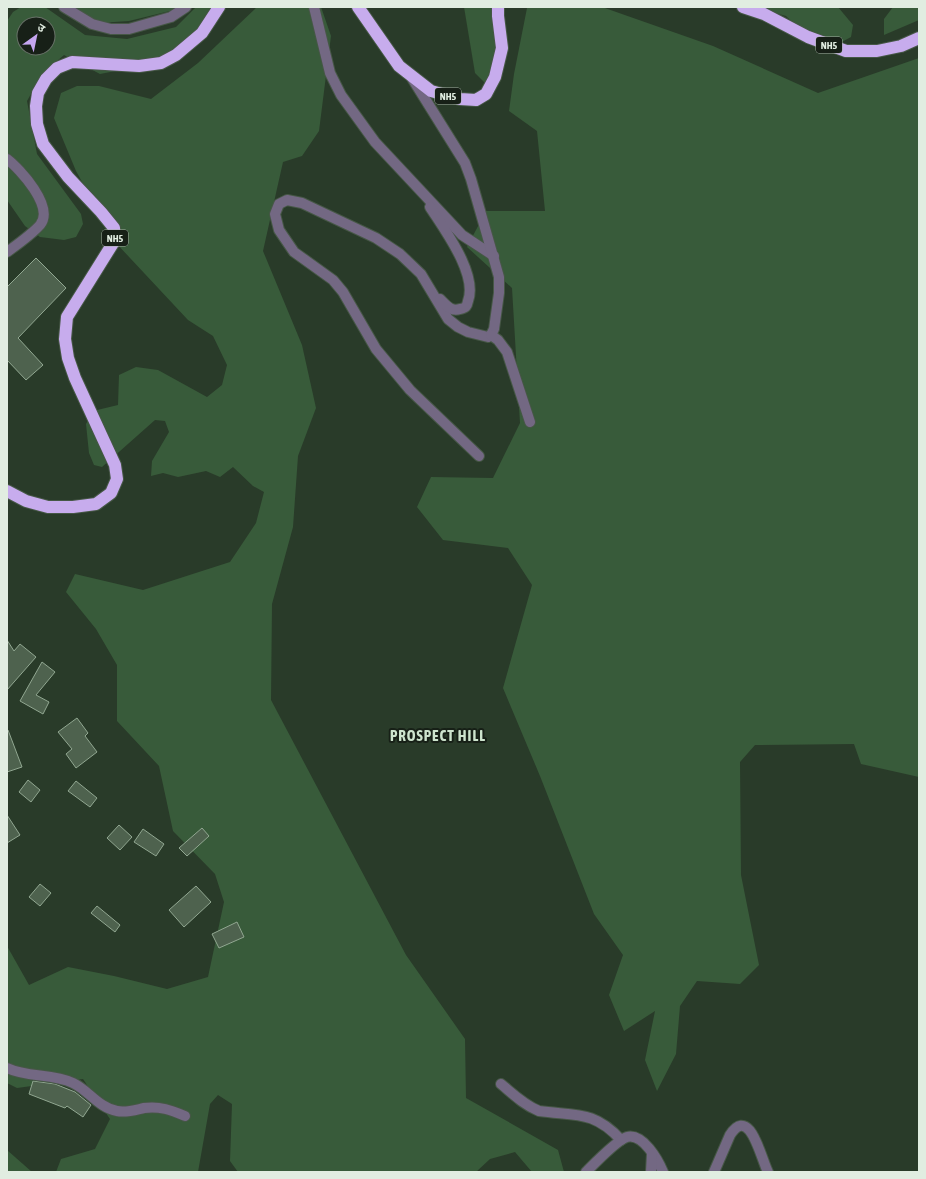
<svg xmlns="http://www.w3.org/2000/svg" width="926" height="1179" viewBox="0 0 926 1179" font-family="'Asap Condensed','Noto Sans Devanagari',sans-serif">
	<rect width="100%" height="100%" fill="#293b29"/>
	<g fill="#385b3a" fill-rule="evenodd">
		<path d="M 21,7 L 45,7 L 85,35 L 127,39 L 176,27 L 196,7 L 221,7 L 220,17 L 182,47 L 156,63 L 100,74 L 64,55 L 42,74 L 27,101 L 37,154 L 81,214 L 83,224 L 76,237 L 64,240 L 40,237 L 25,226 L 7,200 L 7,21 L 13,12 ZM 24,24 L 48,24 L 48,48 L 24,48 Z"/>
		<path d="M 74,7 L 176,7 L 174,10 L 129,21 L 99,23 L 77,11 Z"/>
		<path d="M 257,7 L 321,7 L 331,36 L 319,131 L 302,156 L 283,162 L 263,251 L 302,345 L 316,408 L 298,456 L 293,527 L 272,604 L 271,700 L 406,955 L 465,1039 L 466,1098 L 558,1150 L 564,1172 L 532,1172 L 515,1152 L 490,1159 L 476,1172 L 238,1172 L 230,1161 L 232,1104 L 218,1095 L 210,1104 L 198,1172 L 56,1172 L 61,1159 L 95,1149 L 110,1119 L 83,1079 L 17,1088 L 7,1083 L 7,946 L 29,985 L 68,967 L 114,976 L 167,989 L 208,977 L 224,902 L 215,874 L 173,831 L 159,766 L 117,721 L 117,665 L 96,629 L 66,592 L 75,574 L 143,590 L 230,562 L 256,523 L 264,492 L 253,486 L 233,467 L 220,477 L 206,471 L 178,477 L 163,473 L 151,476 L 152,461 L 169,432 L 165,421 L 155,420 L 102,467 L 94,465 L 89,453 L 86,424 L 93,411 L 118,405 L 119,375 L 136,367 L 158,370 L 207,397 L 222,385 L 227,365 L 213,336 L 188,320 L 116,243 L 76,171 L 54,118 L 61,93 L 77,86 L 99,86 L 151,99 L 198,63 Z"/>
		<path d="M 464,7 L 502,7 L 505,17 L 506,59 L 485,83 L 475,73 Z"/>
		<path d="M 529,7 L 602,7 L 713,46 L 818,93 L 919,58 L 919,777 L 861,764 L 854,744 L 755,745 L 740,762 L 741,875 L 759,965 L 740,984 L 697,981 L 680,1006 L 676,1054 L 657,1091 L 645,1060 L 655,1011 L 624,1031 L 609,995 L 623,955 L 594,914 L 540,776 L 503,688 L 532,585 L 508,548 L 443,540 L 417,507 L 431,477 L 493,478 L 520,423 L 512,288 L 467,247 L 486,211 L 545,211 L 537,131 L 509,111 L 514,74 L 527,8 Z"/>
		<path d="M 754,7 L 838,7 L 853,25 L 851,37 L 823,52 L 786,16 Z"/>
		<path d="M 893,7 L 919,7 L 919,20 L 884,35 L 884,19 Z"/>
		<path d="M 7,1150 L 32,1172 L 7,1172 Z"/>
	</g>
	<g fill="#4e624e" stroke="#91a791">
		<path d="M 36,258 L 66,288 L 18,338 L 43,365 L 26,380 L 7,360 L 7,287 Z"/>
		<path d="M 7,640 L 14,651 L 20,644 L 36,657 L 7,690 Z"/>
		<path d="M 42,662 L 55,672 L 36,695 L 49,702 L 43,714 L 20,701 Z"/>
		<path d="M 77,718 L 88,733 L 85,736 L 97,752 L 76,768 L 66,754 L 72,749 L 58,732 Z"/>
		<path d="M 8,730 L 22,767 L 7,772 L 7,731 Z"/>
		<path d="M 28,780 L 40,790 L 31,802 L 19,792 Z"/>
		<path d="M 76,781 L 97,798 L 90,807 L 68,791 Z"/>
		<path d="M 7,815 L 20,835 L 7,843 Z"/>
		<path d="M 119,825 L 132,837 L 120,850 L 107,838 Z"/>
		<path d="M 202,828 L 209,836 L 187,856 L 179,848 Z"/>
		<path d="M 143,829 L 164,844 L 156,856 L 134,842 Z"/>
		<path d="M 40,884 L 51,893 L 40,906 L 29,897 Z"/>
		<path d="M 196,886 L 211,902 L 184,927 L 169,910 Z"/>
		<path d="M 97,906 L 120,925 L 115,932 L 91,913 Z"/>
		<path d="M 237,922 L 244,937 L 219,948 L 212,934 Z"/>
		<path d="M 33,1081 L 55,1084 L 75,1092 L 91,1105 L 83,1117 L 67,1106 L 65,1108 L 29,1094 Z"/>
	</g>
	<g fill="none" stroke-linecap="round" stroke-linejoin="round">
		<defs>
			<g id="minor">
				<path d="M 64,7 L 92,24 L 111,29 L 129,29 L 171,17 L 186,7"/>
				<path d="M 314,7 L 330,73 L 341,95 L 375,142 L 462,235 L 494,256"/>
				<path d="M 412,78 L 465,163 L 471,179 L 499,277 L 499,293 L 494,329 L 491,335 L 488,337 L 468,332 L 458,327 L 448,319 L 421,274 L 400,254 L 376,238 L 302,203 L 287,200 L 279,204 L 275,214 L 279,230 L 294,252 L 333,280 L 343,292 L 376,349 L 410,390 L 479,456"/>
				<path d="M 7,159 C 20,169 55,207 40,225 C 31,235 18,244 7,252"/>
				<path d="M 430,207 C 444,229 478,274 468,301 C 467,306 466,308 460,309 C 451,312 446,305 440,299"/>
				<path d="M 491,335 L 498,340 L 507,352 L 530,422"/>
				<path d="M 7,1068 C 28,1078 52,1073 73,1083 C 88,1090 99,1108 117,1111 C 126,1113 135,1110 144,1108 C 160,1106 171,1110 185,1116"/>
				<path d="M 501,1084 C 513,1094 524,1105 539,1111 C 575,1116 594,1110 621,1140"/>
				<path d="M 586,1172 C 594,1164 617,1140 627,1137 C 643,1133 658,1160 663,1172"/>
				<path d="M 651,1172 L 652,1153"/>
				<path d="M 714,1172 L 730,1135 C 750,1104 761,1159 768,1172"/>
			</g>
			<g id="highway">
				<path d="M 358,7 L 399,66 L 431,91 L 460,99 L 476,100 L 486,94 L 495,77 L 502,48 L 498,16 L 498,7"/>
				<path d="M 743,7 L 764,14 L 808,37 L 846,51 L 877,51 L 901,46 L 919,38"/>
				<path d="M 7,491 L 26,501 L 48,507 L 73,507 L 96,504 L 111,493 L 117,479 L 115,465 L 75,378 L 68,358 L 65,339 L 67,317 L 115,240 L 114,228 L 101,212 L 68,177 L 43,144 L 37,124 L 36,106 L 38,93 L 46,79 L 57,68 L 72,62 L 139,66 L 161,63 L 176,55 L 202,33 L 219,7"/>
			</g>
		</defs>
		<use href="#minor" stroke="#465746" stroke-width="12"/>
		<use href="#highway" stroke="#465746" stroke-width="14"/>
		<use href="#minor" stroke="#736883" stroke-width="10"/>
		<use href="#highway" stroke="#c7aced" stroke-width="12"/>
	</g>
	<g text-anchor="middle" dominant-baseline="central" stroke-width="4" stroke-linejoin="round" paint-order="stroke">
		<g fill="#172017" stroke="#a4b0a4" stroke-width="1">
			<rect x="816" y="37" width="26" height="16" rx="3"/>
			<rect x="435" y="88" width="26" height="16" rx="3"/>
			<rect x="102" y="230" width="26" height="16" rx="3"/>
		</g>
		<g font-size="10" font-weight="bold" fill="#e1ede1">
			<text x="829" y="45">NH5</text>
			<text x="448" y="96">NH5</text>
			<text x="115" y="238">NH5</text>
		</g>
		<g font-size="15" font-weight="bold" letter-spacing="1" fill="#cde4cd" stroke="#172017">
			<text x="438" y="735">PROSPECT HILL</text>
		</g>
	</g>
	<rect width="926" height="1179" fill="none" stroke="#e1ede1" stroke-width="16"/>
	<g transform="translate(36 36) rotate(33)"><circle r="19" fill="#172017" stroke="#687268"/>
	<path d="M0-3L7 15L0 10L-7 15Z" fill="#c5a6f0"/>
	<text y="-6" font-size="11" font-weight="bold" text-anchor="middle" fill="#e1ede1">उ</text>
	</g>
</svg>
